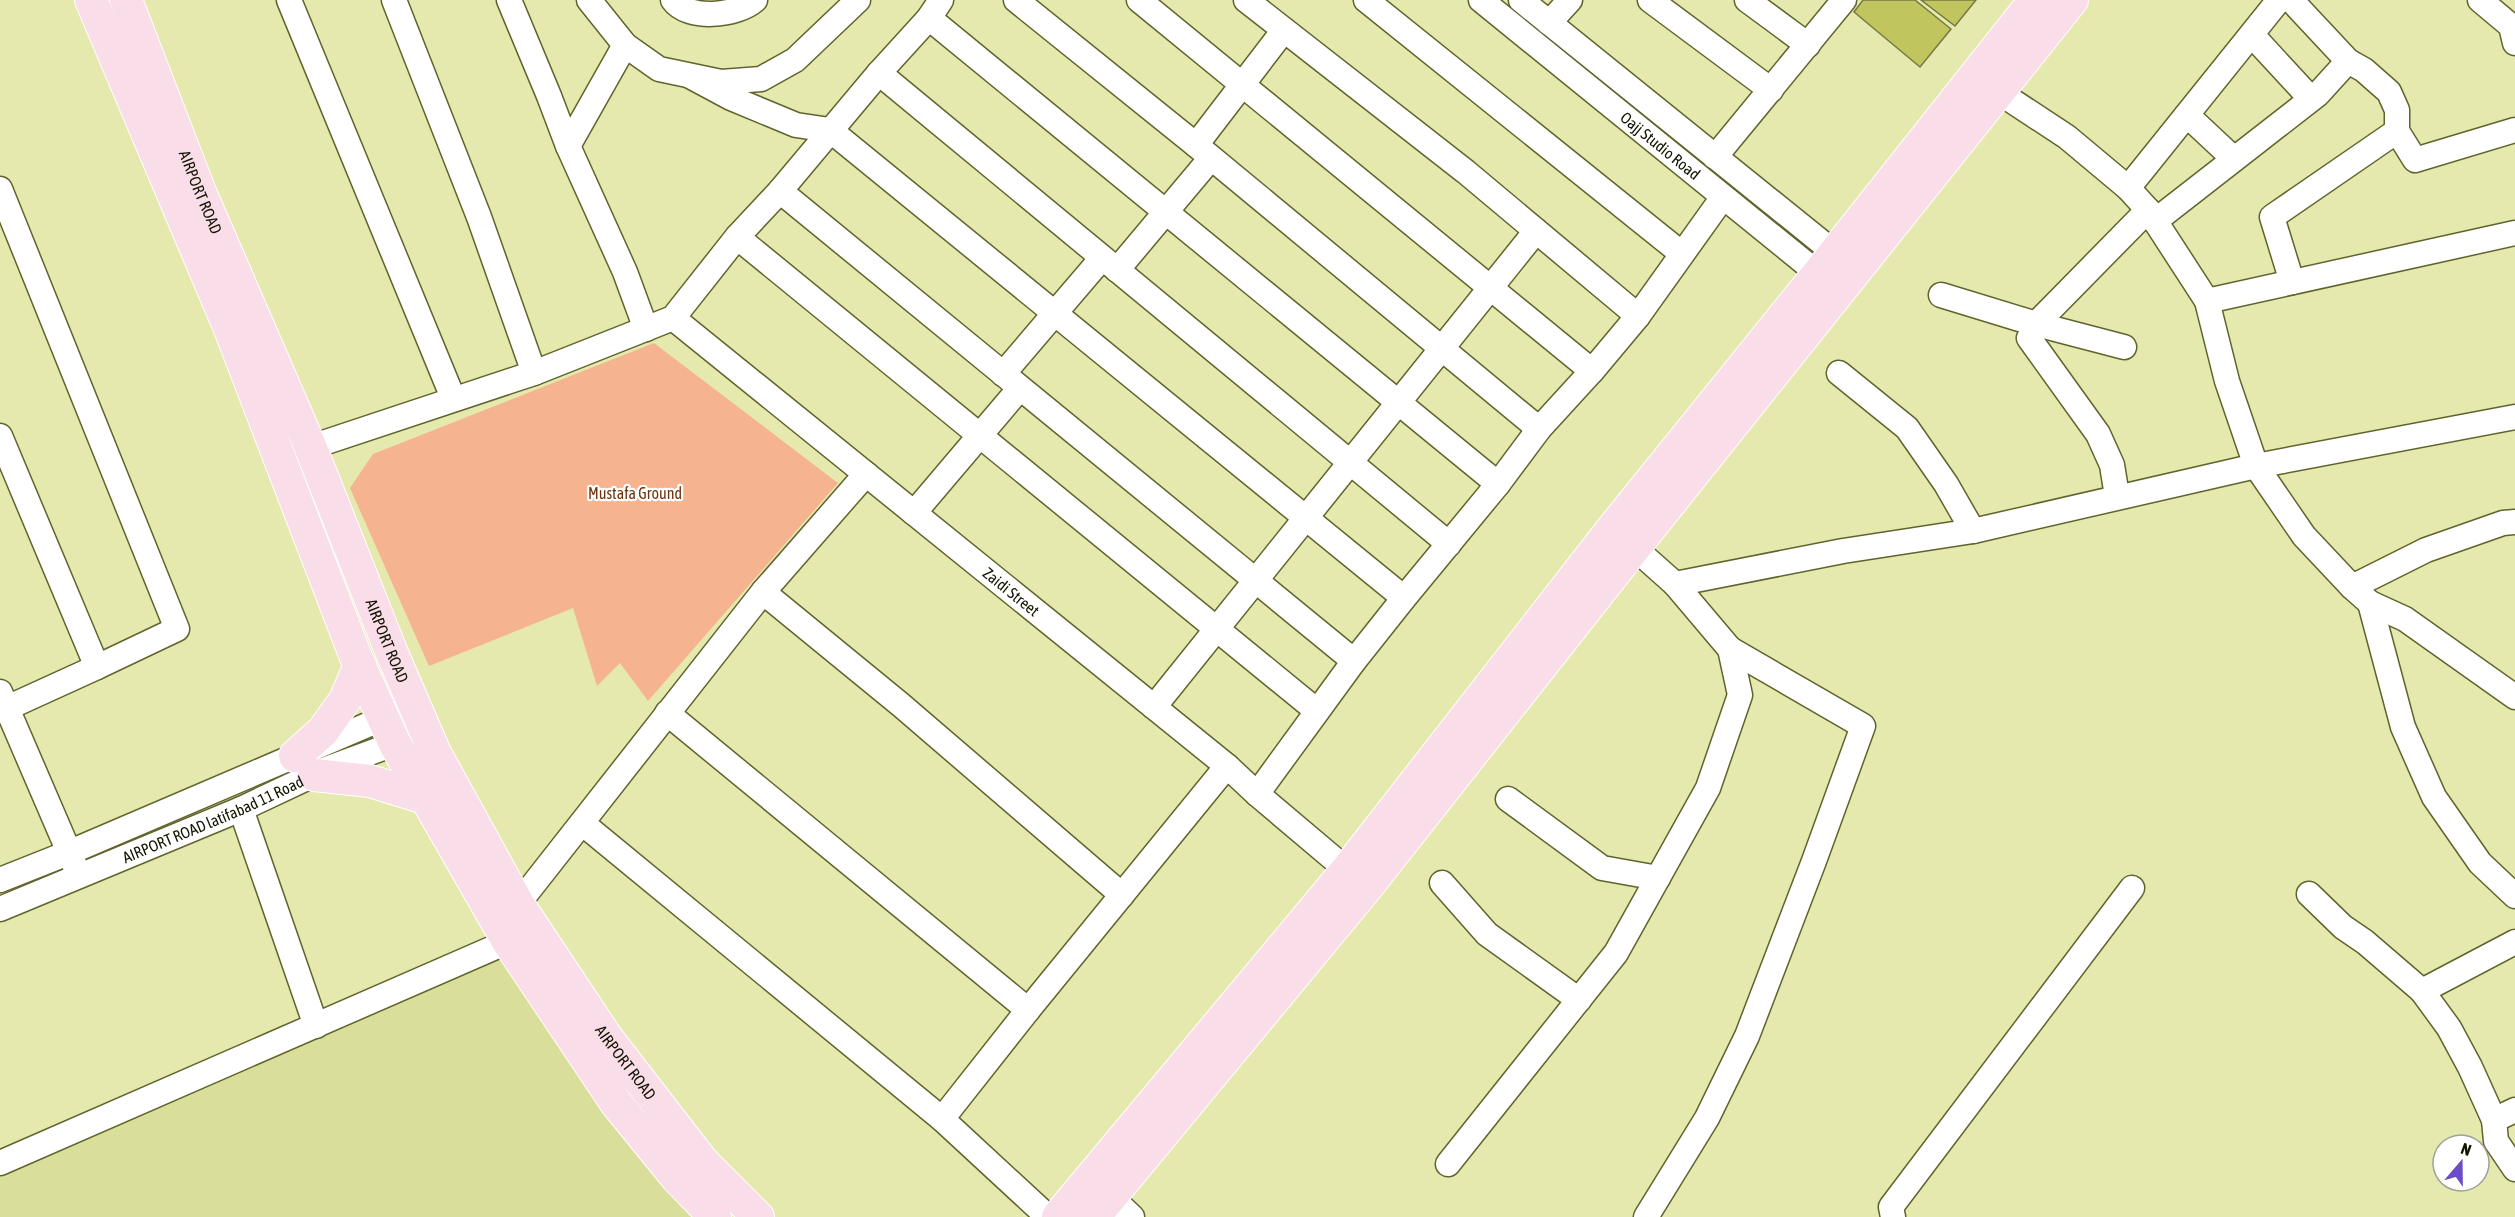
<svg xmlns="http://www.w3.org/2000/svg" width="2515" height="1217" viewBox="0 0 2515 1217" font-family="'Asap Condensed',sans-serif">
	<rect width="100%" height="100%" fill="#e5e9ae"/>
	<path fill="#dade9b" d="M 509,943 L 715,1217 L 0,1217 L 0,1163 Z"/>
	<path fill="#f5b48f" d="M 654,343 L 838,483 L 648,701 L 620,663 L 597,686 L 573,608 L 429,666 L 350,488 L 373,454 Z"/>
	<g fill="#c1c55d" stroke="#767942" stroke-width="1.5">
		<path d="M 1863,0 L 1915,0 L 1951,29 L 1920,67 L 1854,12 Z"/>
		<path d="M 1921,0 L 1976,0 L 1955,26 Z"/>
	</g>
	<g fill="none" stroke-linecap="round" stroke-linejoin="round">
		<defs>
			<g id="minor">
				<path d="M 289,0 L 453,398"/>
				<path d="M 394,0 L 479,217 L 534,373"/>
				<path d="M 509,0 L 549,96 L 568,146 L 625,272 L 646,329"/>
				<path d="M 589,0 L 625,45 L 659,69 L 721,82 L 761,79 L 795,60 L 858,0"/>
				<path d="M 673,0 C 688,21 737,16 755,0"/>
				<path d="M 1016,0 L 1196,145 L 1539,429"/>
				<path d="M 1139,0 L 1592,371"/>
				<path d="M 1246,0 L 1466,172 L 1638,316"/>
				<path d="M 1366,0 L 1681,253"/>
				<path id="s1" d="M 1481,0 L 1831,284"/>
				<path d="M 1521,0 L 1846,262"/>
				<path d="M 1650,0 L 1771,90"/>
				<path d="M 1747,0 L 1808,45"/>
				<path d="M 2291,0 L 2348,61 L 2364,70 L 2389,92 L 2397,110 L 2397,131 L 2415,160 L 2515,130"/>
				<path d="M 2480,0 L 2511,26 L 2515,43"/>
				<path d="M 929,18 L 1498,484"/>
				<path d="M 1549,23 L 1570,0"/>
				<path d="M 2252,35 L 2311,99"/>
				<path d="M 879,73 L 1449,544"/>
				<path d="M 690,76 L 731,98 L 796,125 L 830,130 L 1404,598"/>
				<path d="M 1985,83 L 2067,137 L 2128,188 L 2148,210 L 2207,301 L 2227,381 L 2256,466 L 2304,536 L 2352,587 L 2370,603 L 2405,619 L 2515,697"/>
				<path d="M 2187,115 L 2234,159"/>
				<path d="M 1196,145 L 1284,30"/>
				<path d="M 568,146 L 625,45"/>
				<path d="M 1715,157 L 1844,0"/>
				<path d="M 2128,188 L 2279,0"/>
				<path d="M 0,189 L 177,629 L 97,667 L 0,436"/>
				<path d="M 780,191 L 1354,661"/>
				<path d="M 2155,221 L 2318,94 L 2348,61"/>
				<path d="M 737,237 L 1317,711"/>
				<path d="M 1117,270 L 1211,158"/>
				<path d="M 2292,282 L 2272,217 L 2397,131"/>
				<path d="M 1941,295 L 2036,324 L 2124,347"/>
				<path d="M 2207,301 L 2515,233"/>
				<path id="s2" d="M 673,318 L 1227,766 L 1257,794 L 1347,870"/>
				<path d="M 1839,373 L 1907,428 L 1946,484 L 1973,531"/>
				<path d="M 1003,374 L 1102,258"/>
				<path d="M 296,452 L 534,373 L 673,318 L 737,237 L 780,191 L 879,73 L 929,18 L 941,0"/>
				<path d="M 2117,496 L 2112,465 L 2098,434 L 2029,338 L 2036,324 L 2148,210"/>
				<path d="M 914,513 L 1020,388"/>
				<path d="M 1621,536 L 1675,584 L 1843,551 L 1973,531 L 2256,466 L 2515,417"/>
				<path d="M 2352,587 L 2426,550 L 2503,523 L 2515,522"/>
				<path d="M 763,592 L 901,705 L 1122,895"/>
				<path d="M 2370,603 L 2403,727 L 2434,797 L 2480,863 L 2515,896"/>
				<path d="M 0,692 L 75,866"/>
				<path d="M 1154,707 L 1536,231"/>
				<path d="M 7,708 L 97,667"/>
				<path d="M 667,713 L 1028,1010 L 942,1119"/>
				<path d="M 1257,794 L 1354,661 L 1404,598 L 1498,484 L 1539,429 L 1592,371 L 1638,316 L 1723,197"/>
				<path d="M 1508,799 L 1602,868 L 1658,878"/>
				<path d="M 241,809 L 316,1026"/>
				<path d="M 582,823 L 942,1119 L 1048,1217"/>
				<path d="M 0,880 L 68,853 L 414,705"/>
				<path d="M 1442,883 L 1487,934 L 1579,1000"/>
				<path d="M 2309,894 L 2343,927 L 2365,942 L 2422,991 L 2449,1028 L 2470,1067 L 2494,1120 L 2496,1141 L 2515,1169"/>
				<path d="M 518,904 L 763,592 L 866,474"/>
				<path id="s3" d="M 0,909 L 241,809 L 326,769 L 410,738"/>
				<path d="M 2422,991 L 2515,942"/>
				<path d="M 1028,1010 L 1227,766"/>
				<path d="M 2494,1120 L 2515,1110"/>
				<path d="M 0,1163 L 523,935"/>
				<path d="M 1448,1164 L 1616,953 L 1708,788 L 1740,695 L 1730,649 L 1675,584"/>
				<path d="M 1111,1197 L 1132,1217"/>
				<path d="M 1646,1217 L 1707,1118 L 1747,1036 L 1814,861 L 1863,726 L 1730,649"/>
				<path d="M 1893,1217 L 1891,1207 L 2132,888"/>
			</g>
			<g id="major">
				<path d="M 91,0 L 230,329 L 357,660 L 395,744 L 509,943 L 616,1103 L 677,1178 L 715,1217"/>
				<path id="s4" d="M 126,0 L 200,192 L 310,446 L 391,651 L 435,753 L 518,904 L 607,1038 L 702,1161 L 758,1217"/>
				<path d="M 295,756 L 323,731 L 345,700 L 360,665"/>
				<path d="M 314,775 L 370,781 L 425,798"/>
				<path d="M 1058,1217 L 1347,870 L 1613,528 L 1818,274 L 2035,0"/>
				<path d="M 1094,1217 L 1367,887 L 1634,548 L 2072,0"/>
			</g>
		</defs>
		<use href="#minor" stroke="#61632c" stroke-width="27"/>
		<use href="#major" stroke="#fff" stroke-width="34"/>
		<use href="#minor" stroke="#fff" stroke-width="24"/>
		<use href="#major" stroke="#f9dde9" stroke-width="32"/>
	</g>
	<g text-anchor="middle" dominant-baseline="central" stroke-width="4.5" stroke-linejoin="round" paint-order="stroke">
		<g font-size="16" fill="#131301" stroke="#fff">
			<text stroke="none"><textPath href="#s1" startOffset="231">Oajj Studio Road</textPath></text>
			<text stroke="none"><textPath href="#s4" startOffset="206">AIRPORT ROAD</textPath></text>
			<text stroke="none"><textPath href="#s2" startOffset="435">Zaidi Street</textPath></text>
			<text stroke="none"><textPath href="#s4" startOffset="692">AIRPORT ROAD</textPath></text>
			<text stroke="none"><textPath href="#s3" startOffset="231">AIRPORT ROAD latifabad 11 Road</textPath></text>
			<text stroke="none"><textPath href="#s4" startOffset="1178">AIRPORT ROAD</textPath></text>
		</g>
		<g font-size="16" fill="#6e350d" stroke="#fff">
			<text x="635" y="493">Mustafa Ground</text>
		</g>
	</g>
	<g transform="translate(2461 1163) rotate(20)"><circle r="28" fill="#ffffff" stroke="#a1a199" stroke-width="1.5"/>
	<path d="M0-4.5L10 22L0 15L-10 22Z" fill="#6c4dc6"/>
	<text y="-9" font-size="16" font-weight="bold" text-anchor="middle" fill="#131301">N</text>
	</g>
</svg>
